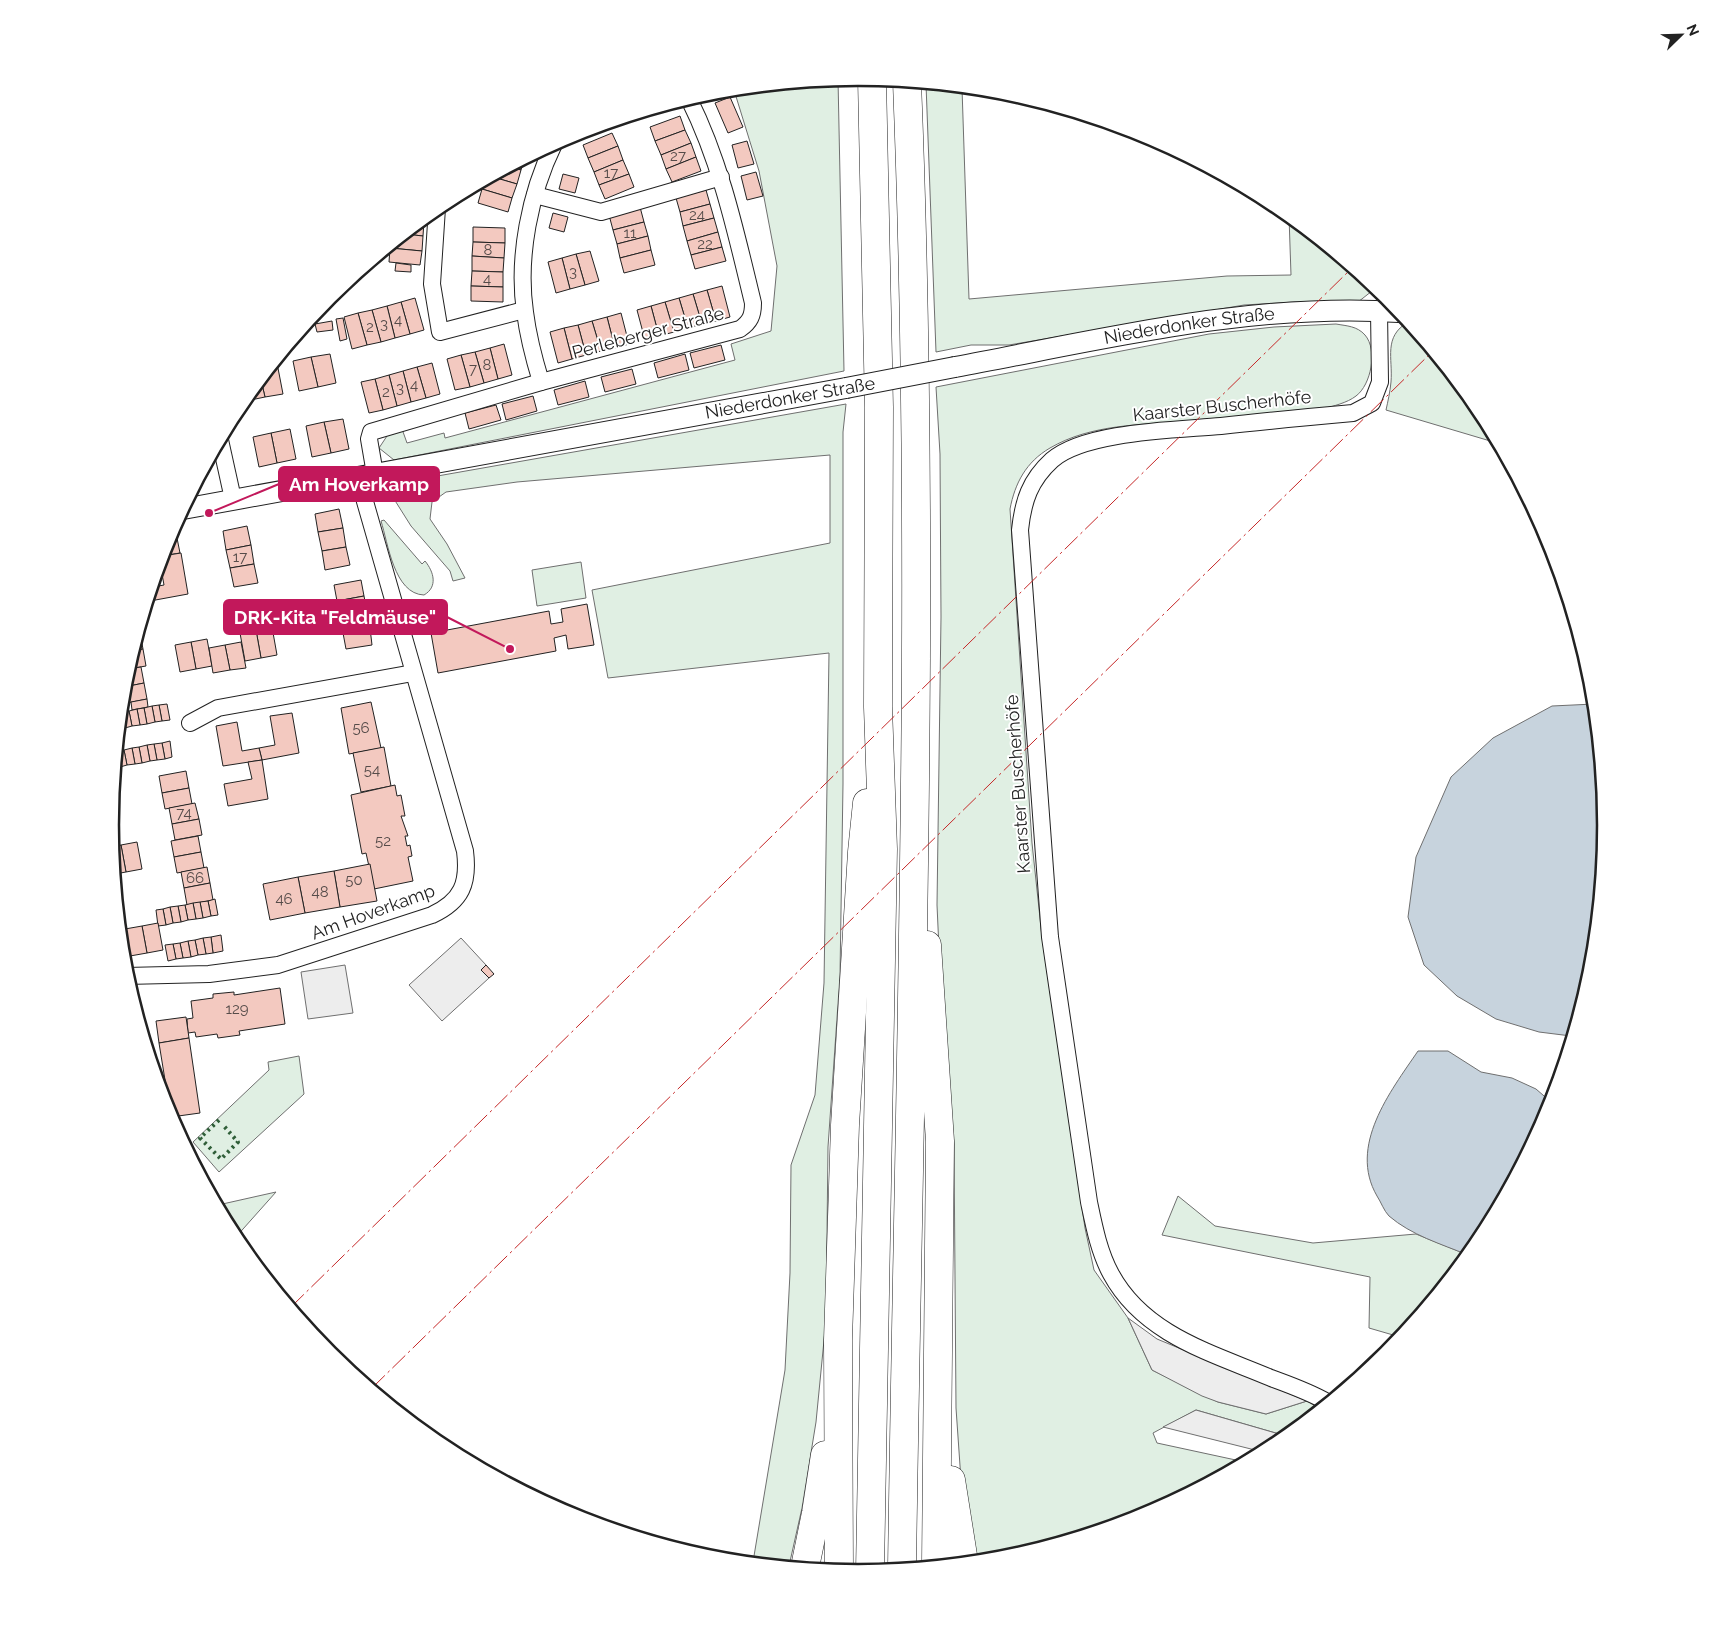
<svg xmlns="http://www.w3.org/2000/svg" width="1716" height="1650" font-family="Raleway,sans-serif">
	<rect width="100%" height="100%" fill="#fff"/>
	<!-- green -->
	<g fill="#e0efe3" stroke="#6f6f6f">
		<polygon points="838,79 844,371 394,460 379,448 389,433 402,429 407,443 444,433 445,438 735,360 731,344 771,331 777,266 759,171 734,90"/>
		<polygon points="926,84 962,88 969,299 1227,276 1291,275 1289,216 1371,284 1372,291 1358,302 1295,302 1244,305 1009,345 971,345 936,352"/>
		<path d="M1408 322 1480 410 1497 443 1386 410C1388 401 1390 392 1391 382 1393 358 1383 337 1408 322Z"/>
		<path d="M1336 324C1347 326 1357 326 1365 335 1378 350 1371 385 1356 396 1347 403 1333 406 1323 409 1277 413 1232 417 1186 421 1141 425 1091 424 1050 448 1026 462 1015 483 1010 509L1032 843 1042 937 1085 1228 1094 1270 1128 1318 1152 1370 1218 1402 1266 1414 1307 1401 1320 1409 1286 1436 1196 1410 1153 1433 1157 1443 1245 1462 1144 1516 1004 1558 975 1561 961 1480 956 1408 954 1144 942 1015 937 905 941 617 940 454 936 387 1209 334 1274 327Z"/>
		<polygon points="846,404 843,432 843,784 840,975 828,1147 826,1320 816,1422 802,1508 789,1566 753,1562 785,1370 790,1273 791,1165 815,1095 824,983 829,653 608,678 592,590 830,543 830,455 517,482 446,492 432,502 430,519 447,544 465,578 453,581 450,571 411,526 394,499 392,484"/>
		<path d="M384 520 422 564 425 561C434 572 438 587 424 595 394 594 388 543 381 521Z"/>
		<polygon points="581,562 586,598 537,606 532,570"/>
		<polygon points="299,1056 304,1094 219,1172 193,1142 269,1070 268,1062"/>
		<polygon points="276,1192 235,1238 218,1205"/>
		<polygon points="1178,1196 1215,1226 1313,1243 1416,1234 1468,1255 1400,1337 1369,1328 1370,1277 1162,1235"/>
	</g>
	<!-- parking -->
	<g fill="#ededed" stroke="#6f6f6f">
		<polygon points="461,938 486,965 481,970 489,978 442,1021 409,985"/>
		<polygon points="345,965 353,1013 308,1019 301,972"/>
		<polygon points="1128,1318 1157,1339 1307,1401 1266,1414 1218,1402 1202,1396 1152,1370"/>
		<polygon points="1196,1410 1286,1436 1263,1452 1163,1427"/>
	</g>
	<!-- water -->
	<g fill="#c7d3dd" stroke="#6f6f6f">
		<polygon points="1594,704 1605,825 1591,971 1571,1036 1539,1032 1496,1019 1457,996 1424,965 1408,917 1416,857 1451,777 1493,738 1552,706"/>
		<path d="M1418 1051H1448L1481 1072 1512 1078 1536 1089 1551 1102 1479 1241 1468 1255C1441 1244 1411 1235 1389 1216 1384 1211 1381 1202 1377 1196 1348 1146 1390 1092 1418 1051Z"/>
	</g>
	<!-- building -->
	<g fill="#f3c9c0" stroke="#222">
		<polygon points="730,97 743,127 728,133 715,103"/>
		<polygon points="680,116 685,130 655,141 650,127"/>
		<polygon points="685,130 691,143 661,155 655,141"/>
		<polygon points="612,133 618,146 588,158 583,145"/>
		<polygon points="747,141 754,164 738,168 732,145"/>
		<polygon points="691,143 696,157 666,169 661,155"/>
		<polygon points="618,146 623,160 594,172 588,158"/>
		<polygon points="696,157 701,171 672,182 666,169"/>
		<polygon points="524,160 521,170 511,167"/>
		<polygon points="623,160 629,174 599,185 594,172"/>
		<polygon points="511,167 521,170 517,184 493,177"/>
		<polygon points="756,172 763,196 747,200 741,176"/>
		<polygon points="563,174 579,178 575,193 559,189"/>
		<polygon points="629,174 634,187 605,199 599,185"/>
		<polygon points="493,177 517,184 512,198 482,189 484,181"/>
		<polygon points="482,189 512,198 508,212 478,203"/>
		<polygon points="706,190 710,204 680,212 676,198"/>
		<polygon points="710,204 714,218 683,226 680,212"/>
		<polygon points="640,207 644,222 613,230 609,215"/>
		<polygon points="553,213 568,217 564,232 549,228"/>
		<polygon points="714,218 718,232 687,241 683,226"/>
		<polygon points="422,221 424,221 423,236 405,234"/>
		<polygon points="644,222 648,236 617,244 613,230"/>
		<polygon points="473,227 505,228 505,243 473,242"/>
		<polygon points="718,232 722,247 691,255 687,241"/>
		<polygon points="405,234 423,236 422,251 390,248"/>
		<polygon points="648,236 651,250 620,258 617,244"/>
		<polygon points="473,242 505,243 504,258 472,256"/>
		<polygon points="722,247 726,261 695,269 691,255"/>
		<polygon points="390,248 422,251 420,265 389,262"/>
		<polygon points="651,250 655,265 624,273 620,258"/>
		<polygon points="590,251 599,281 585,285 576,254"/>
		<polygon points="576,254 585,285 570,289 562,258"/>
		<polygon points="472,256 504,258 503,272 472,271"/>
		<polygon points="562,258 570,289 556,293 548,262"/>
		<polygon points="396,263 411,265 411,272 395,271"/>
		<polygon points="472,271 503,272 503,287 471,286"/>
		<polygon points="471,286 503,287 503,302 471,301"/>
		<polygon points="722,286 730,317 716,321 707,290"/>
		<polygon points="707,290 716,321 702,324 693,294"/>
		<polygon points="693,294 702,324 688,328 679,298"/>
		<polygon points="415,298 424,330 410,334 401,302"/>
		<polygon points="679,298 688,328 674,332 665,302"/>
		<polygon points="401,302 410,334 395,338 387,306"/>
		<polygon points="665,302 674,332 659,336 651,306"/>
		<polygon points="387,306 395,338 381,342 372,310"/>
		<polygon points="651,306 659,336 645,340 637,310"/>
		<polygon points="372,310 381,342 367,345 358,313"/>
		<polygon points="358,313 367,345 352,349 344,317"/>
		<polygon points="621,313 629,344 615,348 607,317"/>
		<polygon points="607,317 615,348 601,351 592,321"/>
		<polygon points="343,318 347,339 340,341 336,319"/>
		<polygon points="332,321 333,330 317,332 315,324"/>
		<polygon points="592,321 601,351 586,355 578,325"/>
		<polygon points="578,325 586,355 572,359 564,328"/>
		<polygon points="564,328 572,359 558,363 550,332"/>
		<polygon points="504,344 512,375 498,379 490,348"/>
		<polygon points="721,345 725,360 694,368 690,353"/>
		<polygon points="490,348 498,379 484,383 475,352"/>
		<polygon points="475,352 484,383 470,387 461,355"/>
		<polygon points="330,354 336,383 318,387 311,357"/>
		<polygon points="685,354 689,370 658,378 654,363"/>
		<polygon points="461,355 470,387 455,390 447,359"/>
		<polygon points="311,357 318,387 299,391 293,361"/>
		<polygon points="277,363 283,394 265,397 261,380"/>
		<polygon points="432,363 440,394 426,398 417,367"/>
		<polygon points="417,367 426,398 411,402 403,371"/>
		<polygon points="632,369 636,384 605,392 601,377"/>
		<polygon points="403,371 411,402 397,406 389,375"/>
		<polygon points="389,375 397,406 383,410 375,379"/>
		<polygon points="375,379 383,410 369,413 361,382"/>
		<polygon points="261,380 265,397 246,401 246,398"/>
		<polygon points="585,381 589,397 558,405 554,390"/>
		<polygon points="533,396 537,411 506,420 502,404"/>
		<polygon points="496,405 501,420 469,429 465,413"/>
		<polygon points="343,419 349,449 331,453 324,422"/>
		<polygon points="324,422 331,453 312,457 306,426"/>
		<polygon points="290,429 296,459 277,463 271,433"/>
		<polygon points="271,433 277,463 259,467 253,437"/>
		<polygon points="339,509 343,528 318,532 315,514"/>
		<polygon points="247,526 251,545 226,550 223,531"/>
		<polygon points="343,528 346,547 322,551 318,532"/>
		<polygon points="177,538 180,553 162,556 167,539"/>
		<polygon points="251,545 254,564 230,568 226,550"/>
		<polygon points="346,547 350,565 325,570 322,551"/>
		<polygon points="181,553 188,594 150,601 153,587 164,585 160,563 162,556"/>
		<polygon points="254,564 258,583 234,587 230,568"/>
		<polygon points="361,580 364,596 337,601 334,585"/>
		<polygon points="364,596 367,612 340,617 337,601"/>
		<polygon points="587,604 594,645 568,649 566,635 554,638 556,651 438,673 431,633 549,611 551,624 563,622 561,609"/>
		<polygon points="272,627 277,655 261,658 256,630"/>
		<polygon points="370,628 372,645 346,649 343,633"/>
		<polygon points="256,630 261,658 245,661 240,633"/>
		<polygon points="140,633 143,649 133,651 139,634"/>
		<polygon points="207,639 212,666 196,669 191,642"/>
		<polygon points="191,642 196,669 180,672 175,645"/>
		<polygon points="241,642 246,668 230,670 225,645"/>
		<polygon points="225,645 230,670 213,673 209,648"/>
		<polygon points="143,649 146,666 128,669 133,651"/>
		<polygon points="141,667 144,683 124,687 128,669"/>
		<polygon points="144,683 147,699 122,704 124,687"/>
		<polygon points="147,699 148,707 132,710 131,702"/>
		<polygon points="371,702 381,748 349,754 341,708"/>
		<polygon points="167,704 170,720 162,721 159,705"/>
		<polygon points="159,705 162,721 155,722 152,706"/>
		<polygon points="152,706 155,722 147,724 144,708"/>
		<polygon points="144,708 147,724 140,725 137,709"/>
		<polygon points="137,709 140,725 132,726 129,711"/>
		<polygon points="129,711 132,726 125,728 122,712"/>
		<polygon points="122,712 125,728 120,729"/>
		<polygon points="292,713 299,753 262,760 259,748 275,745 270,716"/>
		<polygon points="237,722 242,751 259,748 262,760 223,766 216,726"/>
		<polygon points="170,741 172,757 165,759 162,743"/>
		<polygon points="162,743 165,759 157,760 154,744"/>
		<polygon points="154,744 157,760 150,761 147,745"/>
		<polygon points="147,745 150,761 142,763 139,747"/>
		<polygon points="139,747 142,763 135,764 132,748"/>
		<polygon points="384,747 391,786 361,792 353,753"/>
		<polygon points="132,748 135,764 127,765 124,750"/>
		<polygon points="124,750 127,765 120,767 118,751"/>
		<polygon points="262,760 268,799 228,806 224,784 252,779 248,762"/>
		<polygon points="116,767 120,787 114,788"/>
		<polygon points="186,771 189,788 162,793 159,776"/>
		<polygon points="395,785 397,796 401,795 405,816 401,816 408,836 405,836 407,846 410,845 412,856 408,857 413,881 374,889 366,853 362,854 351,795"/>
		<polygon points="189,788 192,804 165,809 162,793"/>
		<polygon points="195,803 199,819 172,824 169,808"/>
		<polygon points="199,819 202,835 175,840 172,824"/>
		<polygon points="198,836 201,852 174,857 171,841"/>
		<polygon points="137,842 142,869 126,872 121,845"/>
		<polygon points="121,845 126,872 115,874 113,847"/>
		<polygon points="201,852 204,868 177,873 174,857"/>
		<polygon points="370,864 377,901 340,907 334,871"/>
		<polygon points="207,867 210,883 184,888 181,872"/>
		<polygon points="334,871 340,907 305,913 298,877"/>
		<polygon points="298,877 305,913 270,920 263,884"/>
		<polygon points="210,883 213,900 187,905 184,888"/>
		<polygon points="215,899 218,915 211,916 208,901"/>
		<polygon points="208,901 211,916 203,918 200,902"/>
		<polygon points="200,902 203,918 196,919 193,903"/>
		<polygon points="193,903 196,919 188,920 185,905"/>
		<polygon points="185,905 188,920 181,922 178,906"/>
		<polygon points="178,906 181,922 173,923 170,907"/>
		<polygon points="170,907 173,923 166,925 163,909"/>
		<polygon points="163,909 166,925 158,926 156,910"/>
		<polygon points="124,921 129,949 123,950 120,922"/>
		<polygon points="158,923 163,950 147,953 142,926"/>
		<polygon points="142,926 147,953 130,956 125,929"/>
		<polygon points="221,935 223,951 213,953 211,937"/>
		<polygon points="211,937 213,953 206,954 203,938"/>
		<polygon points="203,938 206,954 198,955 195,940"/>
		<polygon points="195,940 198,955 191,957 188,941"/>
		<polygon points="188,941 191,957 183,958 180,943"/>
		<polygon points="180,943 183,958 176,959 173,944"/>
		<polygon points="173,944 176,959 168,961 165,945"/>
		<polygon points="486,965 494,974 489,978 481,970"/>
		<polygon points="280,988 285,1024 239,1031 240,1035 218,1038 217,1034 196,1037 195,1032 188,1033 187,1019 193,1018 191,1001 213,998 213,994 234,992 234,995"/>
		<polygon points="186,1017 189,1038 159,1043 156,1021"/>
		<polygon points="189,1038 200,1113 171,1117 159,1043"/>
	</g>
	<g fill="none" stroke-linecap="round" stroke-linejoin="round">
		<defs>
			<g id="minor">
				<polyline points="535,195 601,212 721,177"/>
				<polyline points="437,208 432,284 440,332 524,310"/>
				<path d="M541 382C534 359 528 336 525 312 517 257 530 193 554 144"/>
				<polyline points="220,440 233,499"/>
				<path d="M375 474 369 439 371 432 541 382 740 329C750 322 753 316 753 303 736 233 721 163 689 99"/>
				<polyline points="190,723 218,708 413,673"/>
				<path d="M126 976 209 974 278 965 432 915C462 901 469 883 465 851L358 477"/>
				<path d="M1327 1402C1310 1392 1290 1385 1271 1378 1212 1353 1144 1335 1111 1274 1099 1252 1094 1226 1089 1202L1050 937 1020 530C1023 501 1030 480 1052 460 1085 431 1178 430 1221 426 1265 421 1309 417 1353 413L1372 403 1380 382 1379 311"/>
			</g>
			<g id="tertiary">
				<path id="s1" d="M955 367C1101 340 1250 302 1399 312"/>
				<polyline points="183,509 846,388"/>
			</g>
			<g id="motorway">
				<polyline points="927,945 940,1141 936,1565"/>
				<polyline points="951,1480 964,1562"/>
				<polyline points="805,1567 816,1513 825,1455"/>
				<path d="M902 1568C909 1073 927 577 907 82"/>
				<polyline points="839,1571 838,1340 845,1125 862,852 867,803"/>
				<polyline points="870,1571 883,849 878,707 879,407 872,79"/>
			</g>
		</defs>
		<!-- minor casing -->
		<use href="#minor" stroke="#222" stroke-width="18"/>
		<!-- tertiary casing -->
		<use href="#tertiary" stroke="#222" stroke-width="22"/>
		<!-- motorway casing -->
		<use href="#motorway" stroke="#222" stroke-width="29"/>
		<!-- minor -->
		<use href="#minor" stroke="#fff" stroke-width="16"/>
		<!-- tertiary -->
		<use href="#tertiary" stroke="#fff" stroke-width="20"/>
		<!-- motorway -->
		<use href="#motorway" stroke="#fff" stroke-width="28"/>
		<defs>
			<polyline id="tertiary-bridge" points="846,388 955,367"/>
		</defs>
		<!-- tertiary-bridge casing -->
		<use href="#tertiary-bridge" stroke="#222" stroke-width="22" stroke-linecap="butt"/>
		<!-- tertiary-bridge -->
		<use href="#tertiary-bridge" stroke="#fff" stroke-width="20"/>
		<!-- hedge -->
		<polyline stroke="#2f5e38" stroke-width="4" stroke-dasharray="2.5 4" stroke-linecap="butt" points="219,1120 200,1138 221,1159 238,1142 223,1125"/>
		<!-- power -->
		<g stroke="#c62828" stroke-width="1" stroke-dasharray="18 4 2.5 4" stroke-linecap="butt">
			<polyline points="291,1307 1352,268"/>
			<polyline points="372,1388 1432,352"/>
		</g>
	</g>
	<g text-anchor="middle" stroke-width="4" stroke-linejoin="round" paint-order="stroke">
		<!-- number labels -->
		<g font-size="15" fill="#564c4a">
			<text x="678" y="161">27</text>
			<text x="611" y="178">17</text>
			<text x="697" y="220">24</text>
			<text x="630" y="238">11</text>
			<text x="705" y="249">22</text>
			<text x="488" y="255">8</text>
			<text x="573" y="277">3</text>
			<text x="487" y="284">4</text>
			<text x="398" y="325">4</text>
			<text x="384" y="329">3</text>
			<text x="370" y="332">2</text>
			<text x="487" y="370">8</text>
			<text x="473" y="374">7</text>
			<text x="414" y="390">4</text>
			<text x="400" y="393">3</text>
			<text x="386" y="397">2</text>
			<text x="240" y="562">17</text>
			<text x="361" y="733">56</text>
			<text x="372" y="775">54</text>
			<text x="184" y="818">74</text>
			<text x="383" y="846">52</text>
			<text x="195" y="883">66</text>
			<text x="354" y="885">50</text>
			<text x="320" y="897">48</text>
			<text x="284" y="904">46</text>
			<text x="237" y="1014">129</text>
		</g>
		<!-- street labels -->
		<g font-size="18" fill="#222" stroke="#fff">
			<text dy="6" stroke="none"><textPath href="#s1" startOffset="238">Niederdonker Straße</textPath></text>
			<text transform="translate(648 333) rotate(-15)" y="6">Perleberger Straße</text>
			<text transform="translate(790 398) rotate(-10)" y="6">Niederdonker Straße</text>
			<text transform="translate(1222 406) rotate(-6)" y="6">Kaarster Buscherhöfe</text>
			<text transform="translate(1018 784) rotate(-94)" y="6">Kaarster Buscherhöfe</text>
			<text transform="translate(373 912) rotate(-20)" y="6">Am Hoverkamp</text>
		</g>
	</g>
	<!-- crop -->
	<path d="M0 0H1716V1650H0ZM119 825a739 739 0 1 1 1478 0a739 739 0 1 1-1478 0Z" fill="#fff" fill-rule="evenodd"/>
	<path fill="none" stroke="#222" stroke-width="2.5" d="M119 825a739 739 0 1 1 1478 0a739 739 0 1 1-1478 0Z"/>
	<!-- callouts -->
	<path fill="none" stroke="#c2185b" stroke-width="2" d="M209 513L279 484M510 649L447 617"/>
	<g fill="#c2185b" stroke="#fff" stroke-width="2">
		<circle cx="209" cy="513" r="5"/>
		<circle cx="510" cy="649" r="5"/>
	</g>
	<g fill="#c2185b" stroke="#c2185b" stroke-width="2">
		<rect x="279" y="467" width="160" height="34" rx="5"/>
		<rect x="224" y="600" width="223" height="34" rx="5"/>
	</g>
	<g font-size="19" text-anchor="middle" font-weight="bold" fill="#fff">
		<text x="359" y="491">Am Hoverkamp</text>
		<text x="335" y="624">DRK-Kita "Feldmäuse"</text>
	</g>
	<!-- north arrow -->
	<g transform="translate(1681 35) rotate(67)" stroke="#ffffff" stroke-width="4" paint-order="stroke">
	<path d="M0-4L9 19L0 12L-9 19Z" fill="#222222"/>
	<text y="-8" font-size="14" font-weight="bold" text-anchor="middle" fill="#222222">N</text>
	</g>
</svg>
